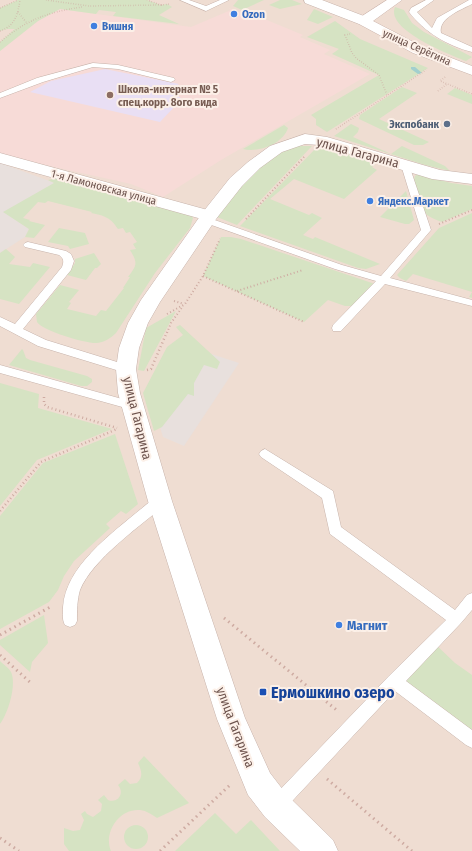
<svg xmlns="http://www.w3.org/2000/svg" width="472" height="851" font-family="'Fira Sans Condensed',sans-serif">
	<rect width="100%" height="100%" fill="#f8ece2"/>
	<!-- residential -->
	<rect fill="#efddd2" x="0" y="0" width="472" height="851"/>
	<!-- commercial -->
	<polygon fill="#f7dbd7" points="229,8 252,17 262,18 303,35 300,37 330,50 324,54 370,74 221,160 163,197 131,184 0,155 0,51 38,21 60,9 191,27 231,10"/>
	<!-- industrial -->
	<g fill="#e8e0dd">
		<polygon points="0,163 55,183 4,212 29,229 25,237 0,253"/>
		<polygon points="181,344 239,363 184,446 163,437 148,389"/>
	</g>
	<!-- education -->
	<polygon fill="#e9dff4" points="105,69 179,84 170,90 182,99 160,122 30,92 51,81"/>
	<!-- green -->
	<g fill="#d6e3c3">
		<polygon points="18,0 147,0 161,5 167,4 172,7 159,15 179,24 113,16 116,12 99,10 96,14 60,9 38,21 0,51 0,42 15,29 7,29 0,31 0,8"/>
		<polygon points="238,0 264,0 242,10 233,6"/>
		<polygon points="280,0 292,0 302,4 280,9 269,5"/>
		<path d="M395 7 404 10 412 23 424 32 472 57 466 61C451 55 385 30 395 7Z"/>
		<polygon points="314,9 333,17 318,24 307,20"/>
		<polygon points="335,21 360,39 428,68 327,132 316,125 316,119 311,115 379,75 332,54 339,49 307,37"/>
		<polygon points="402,87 417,93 379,119 429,142 423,145 414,145 359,119 360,115"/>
		<polygon points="455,88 472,95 472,104 447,94"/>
		<polygon points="351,124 359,128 358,132 353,137 391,154 402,146 445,166 450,171 425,165 334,136"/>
		<path d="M284 125 288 128C283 144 258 153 243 149Z"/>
		<polygon points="297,146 312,146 237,225 212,215 272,155"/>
		<polygon points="317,147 377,162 372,167 377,170 344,199 294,179 270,199 309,215 312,213 322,218 303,235 313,239 315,237 380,264 366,269 358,268 240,226"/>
		<path d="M418 174 451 183 472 186V209L442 222C415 212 420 206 414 179L415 176Z"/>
		<path d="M57 178 191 215 193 218 190 228 155 273 116 333C111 338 105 342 97 343 87 344 43 331 37 322L36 314 60 285 79 290 69 302 71 303 67 309 96 316 101 310 106 311 124 288H123L130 277H128C137 265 138 263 130 250L136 249 133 244 137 242 130 232 126 233 123 228 118 229C110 217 105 216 91 213L92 212 48 201 45 203 38 202 23 218 30 220 29 221 45 225 34 238 25 237 29 229 3 212 54 183 48 180Z"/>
		<polygon points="406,191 414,220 409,224 405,224 380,217"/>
		<polygon points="472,213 472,298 469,297 472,292 413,274 406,281 400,278 397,275 439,228"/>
		<polygon points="59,228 85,233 89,244 70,249 68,246 48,242"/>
		<polygon points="221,237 231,237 241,239 375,284 357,306 345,306 328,300 304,322 203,276"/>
		<polygon points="6,249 15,257 9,264 30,267 33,263 50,267 19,304 0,299 0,253"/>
		<polygon points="94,253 101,264 97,268 95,268 86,280 67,275 75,263 75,259"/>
		<polygon points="176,311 144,371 138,370 146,328"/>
		<polygon points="180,325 220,362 217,369 204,365 194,383 194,396 188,394 162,427 154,431 143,393 167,347 183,335 176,327"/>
		<polygon points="22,349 23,350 26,358 30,360 87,376 92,379 92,382 87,386 81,386 9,365"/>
		<polygon points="0,383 39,394 38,408 112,429 37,460 0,506"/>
		<polygon points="115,434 138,504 126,514 121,511 106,524 110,528 74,561 64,576 58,590 49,602 0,629 0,516 43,463"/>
		<polygon points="44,615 48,643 32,662 30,672 0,645 0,640"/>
		<polygon points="433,642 455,663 472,675 472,740 394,681"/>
		<path d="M0 661C3 664 9 668 11 672 17 685 8 713 0 724Z"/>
		<path d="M144 756 189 803 157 818C151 814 147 811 140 810 119 808 103 833 111 851H69L64 844V828L73 831 80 830 84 820 81 814 85 811 87 814 93 817 101 811 102 804 98 800 104 795 108 800C118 804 125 793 118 785L125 779 130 784 137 783C144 776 141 770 138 763Z"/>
		<polygon points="215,813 236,834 251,820 280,851 175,851"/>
		<circle cx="136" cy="837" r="12"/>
	</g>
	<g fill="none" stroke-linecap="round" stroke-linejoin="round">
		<!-- stream -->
		<polygon fill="#a2cfce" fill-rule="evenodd" points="411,67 415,67 422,73 418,74 411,69"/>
		<defs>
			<g id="service">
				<polygon points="180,0 189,0 206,6 220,0 229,0 206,11"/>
				<path d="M426 0H434L417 12 432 28 437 18 469 0H472V4C461 10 438 18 441 33L472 47V52C448 46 424 32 409 12L411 8Z"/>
				<polygon points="93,63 118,65 174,78 175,80 171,82 118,69 93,67 43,82 0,98 0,93 37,78"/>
				<polygon points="405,162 409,165 431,230 390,278 472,300 472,306 385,284 341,331 333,331 332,328 333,325 376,281 335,269 203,222 201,220 206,217 209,218 342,265 381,276 421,230 401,165"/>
				<path d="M28 242 66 251 71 254 74 261 71 270 23 329 46 340 130 366 132 369 130 372 126 373 38 346 0 326V317L15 324 62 267C64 261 64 259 59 255L25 247 23 245 25 243Z"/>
				<polygon points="0,365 133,402 137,403 139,406 137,409 133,410 0,373"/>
				<polygon points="265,449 333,491 341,527 455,610 467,595 472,593 472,610 461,623 406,681 472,730 472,748 466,745 395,691 282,812 276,814 270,812 268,806 270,800 389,676 446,620 330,534 322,498 261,457 259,454 261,451"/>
				<path d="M160 496 165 497 166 501 165 505C140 526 92 560 80 590 77 600 77 611 77 621L75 625 70 627 65 625C62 620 63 614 63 607 66 561 123 526 155 497Z"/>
			</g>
			<polygon id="minor" points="0,153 215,212 218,216 215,220 209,221 0,163"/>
			<g id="tertiary">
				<polygon points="304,0 322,0 369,18 371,21 369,24 359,24 305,3"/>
				<polygon points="305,134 327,137 440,170 472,174 472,184 432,179 320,145 305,144 282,152 260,168 242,186 216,219 160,302 148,323 139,348 136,369 140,393 172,501 245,718 270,773 287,795 333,840 338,851 300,851 265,817 248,795 217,719 148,501 118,393 116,369 119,348 128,323 141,300 203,212 230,178 248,162 270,146"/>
			</g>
			<polygon id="secondary" points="387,0 402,0 373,21 423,47 472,66 472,75 413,53 359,24 357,21 359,18"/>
		</defs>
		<!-- service casing -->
		<use href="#service" stroke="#c7b3ab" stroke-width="1"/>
		<!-- minor casing -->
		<use href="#minor" stroke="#c7b3ab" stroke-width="1"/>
		<!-- tertiary casing -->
		<use href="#tertiary" stroke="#c7b3ab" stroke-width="1"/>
		<!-- secondary casing -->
		<use href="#secondary" stroke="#ccb4ac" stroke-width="1"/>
		<!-- path-far3 -->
		<g stroke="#ceaba2" stroke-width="1.5" stroke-dasharray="0.5 2" stroke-linecap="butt">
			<polyline points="46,0 89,6 161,5 147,0"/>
			<polyline points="161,5 170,4"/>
			<polyline points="0,8 18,0"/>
			<polyline points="18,12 26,22"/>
			<path d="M0 31C15 26 18 14 20 0"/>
			<polyline points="350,34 345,35 352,53 356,58 379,75 387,95"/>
			<path d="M0 42C26 20 48 12 82 7"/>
			<polyline points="445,77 440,81 472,94"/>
			<polyline points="438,91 447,84"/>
			<polyline points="336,129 426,70"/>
		</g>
		<!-- path-far2 -->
		<g stroke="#ceaba2" stroke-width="2" stroke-dasharray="1 2.5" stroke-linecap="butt">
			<polyline points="246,219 304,157"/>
			<polyline points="439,224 472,210"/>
			<polyline points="203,276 304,322"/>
			<polyline points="237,291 303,270"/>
			<polyline points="174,301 184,304"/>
			<polyline points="167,314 185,304 203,276 220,239"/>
			<polyline points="167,333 171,323 183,306"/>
		</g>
		<!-- path-far1 -->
		<g stroke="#ceaba2" stroke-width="2.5" stroke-dasharray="1 3" stroke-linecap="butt">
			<polyline points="147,370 151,369 167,332"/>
			<polyline points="44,397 44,404 47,407 117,428"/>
			<polyline points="0,511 41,462 117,429"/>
		</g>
		<!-- path -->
		<g stroke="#ceaba2" stroke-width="3" stroke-dasharray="1.5 4" stroke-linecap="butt">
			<polyline points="224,618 339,712"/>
			<polyline points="0,635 52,606"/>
			<polyline points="0,655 32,684"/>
			<polyline points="327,779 412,851"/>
			<polyline points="0,838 19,851"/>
			<polyline points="160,851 231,784"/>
		</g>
		<!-- service -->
		<use href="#service" fill="#fff" fill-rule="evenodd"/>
		<!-- minor -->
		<use href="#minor" fill="#fff" fill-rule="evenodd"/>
		<!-- tertiary -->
		<use href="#tertiary" fill="#fff" fill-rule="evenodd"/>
		<!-- secondary -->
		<use href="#secondary" fill="#fff" fill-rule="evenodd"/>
	</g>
	<!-- markers -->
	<g fill="#3f7fe0" stroke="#fcf0e8" stroke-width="1.5">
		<circle cx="234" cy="14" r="4"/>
		<circle cx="94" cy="26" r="4"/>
		<circle cx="370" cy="201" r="4"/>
		<circle cx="339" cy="625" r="4"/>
	</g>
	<circle fill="#8d6e63" stroke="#fcf0e8" stroke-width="1.5" cx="110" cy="95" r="4"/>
	<circle fill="#5c6f8a" stroke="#fcf0e8" stroke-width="1.5" cx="447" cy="124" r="4"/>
	<rect fill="#1a4fb4" stroke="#fcf0e8" stroke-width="1.5" x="259" y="688" width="8" height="8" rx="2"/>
	<g text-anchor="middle" stroke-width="4" stroke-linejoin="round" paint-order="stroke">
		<!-- far-shop labels -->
		<g font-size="11" font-weight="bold" fill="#366cbe" stroke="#fcf0e8" text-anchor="start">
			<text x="242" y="18">Ozon</text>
			<text x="102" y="30">Вишня</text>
			<text x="378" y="205">Яндекс.Маркет</text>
		</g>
		<!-- far-street labels -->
		<g font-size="11" fill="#6c524c" stroke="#fcf0e8">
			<text transform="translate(417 47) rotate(24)" y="4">улица Серёгина</text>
			<text transform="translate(104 187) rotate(15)" y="4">1-я Ламоновская улица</text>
		</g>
		<!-- far-education labels -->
		<g font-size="11" font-weight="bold" fill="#785e54" stroke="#fcf0e8" text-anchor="start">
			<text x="118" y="93">Школа-интернат № 5<tspan x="118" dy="13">спец.корр. 8ого вида</tspan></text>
		</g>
		<!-- far-service labels -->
		<g font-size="11" font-weight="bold" fill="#4e5e75" stroke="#fcf0e8" text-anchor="end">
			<text x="439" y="128">Экспобанк</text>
		</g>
		<!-- street labels -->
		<g font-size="13" fill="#6c524c" stroke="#fcf0e8">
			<text transform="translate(358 152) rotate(15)" y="5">улица Гагарина</text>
			<text transform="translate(138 418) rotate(76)" y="5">улица Гагарина</text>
			<text transform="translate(236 727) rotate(69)" y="5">улица Гагарина</text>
		</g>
		<!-- shop labels -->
		<g font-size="13" font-weight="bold" fill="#366cbe" stroke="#fcf0e8" text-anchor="start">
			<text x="347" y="630">Магнит</text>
		</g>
		<!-- near-transit labels -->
		<g font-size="16" font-weight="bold" fill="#164399" stroke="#fcf0e8" text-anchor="start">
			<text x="271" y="698">Ермошкино озеро</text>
		</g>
	</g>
</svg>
